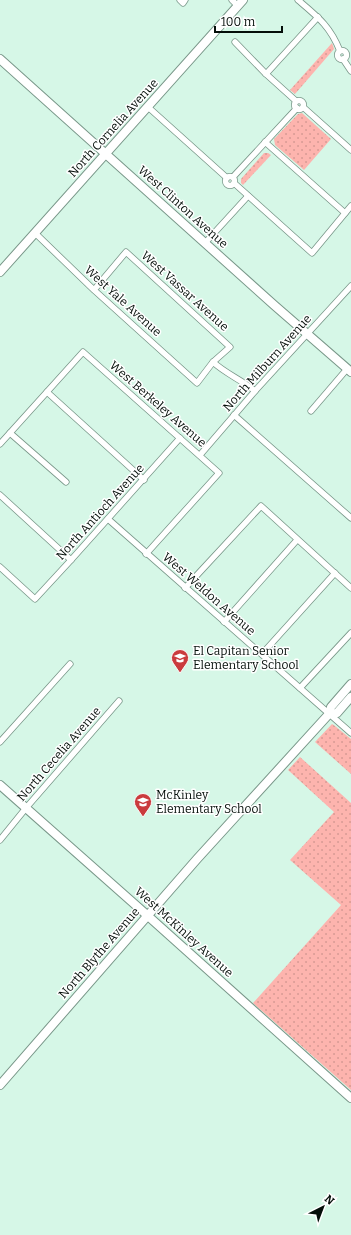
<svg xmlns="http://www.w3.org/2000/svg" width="351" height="1235" font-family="Bitter,serif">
	<defs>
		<pattern id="green-dots" width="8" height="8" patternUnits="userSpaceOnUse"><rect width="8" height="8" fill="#fdb4ae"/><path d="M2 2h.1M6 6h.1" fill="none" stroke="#d79a94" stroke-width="1.8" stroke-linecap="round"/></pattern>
	</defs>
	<rect width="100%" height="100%" fill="#d6f7e7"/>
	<!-- green -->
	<g fill="url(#green-dots)">
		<polygon points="332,43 334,49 295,94 290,90"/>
		<polygon points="302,113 331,139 304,170 275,145 274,139 298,114"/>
		<polygon points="264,153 268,153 271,155 243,185 241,183 241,179"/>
		<polygon points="332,724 335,726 351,739 351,774 315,742"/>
		<polygon points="300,757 351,803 351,1090 253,1003 341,905 290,860 334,812 288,770"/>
	</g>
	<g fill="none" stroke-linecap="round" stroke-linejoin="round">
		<defs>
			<g id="street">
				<polyline points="180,0 183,3 185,0"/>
				<polyline points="232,0 238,6"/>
				<path d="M298 0C318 17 330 26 340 51"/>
				<polyline points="235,42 266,74 296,101"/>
				<circle cx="342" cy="55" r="4.5"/>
				<polyline points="343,59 351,71"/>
				<polyline points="266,74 318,17"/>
				<circle cx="299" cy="105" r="4.5"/>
				<polyline points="148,107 227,178"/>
				<polyline points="303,107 351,150"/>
				<polyline points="265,142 345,213"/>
				<circle cx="230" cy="181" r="4.5"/>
				<polyline points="233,177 297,108"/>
				<polyline points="234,183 312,253 351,206"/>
				<polyline points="35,233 94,290 197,383 213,362 230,347 126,252 94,290"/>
				<polyline points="205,243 248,196"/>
				<path d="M213 362C226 374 242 380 255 391"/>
				<polyline points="47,392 144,480"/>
				<polyline points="311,411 347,369"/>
				<polyline points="234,415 351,518"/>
				<polyline points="10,433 66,482"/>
				<polyline points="0,444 83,352 219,473 146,554"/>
				<polyline points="200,455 255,391 351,286"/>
				<polyline points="0,495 71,560"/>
				<polyline points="108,519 351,733"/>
				<polyline points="0,567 35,599 71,560 180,438"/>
				<polyline points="185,588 261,506 351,588"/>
				<polyline points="224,622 297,540"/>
				<polyline points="262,654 335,573"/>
				<polyline points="300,688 351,633"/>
				<polyline points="0,742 70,664"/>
				<polyline points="0,840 26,808 119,701"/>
			</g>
			<g id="secondary">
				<polyline points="0,59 274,305 351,372"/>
				<polyline points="0,272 243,0"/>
				<polyline points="329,714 337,713 351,697"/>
				<polyline points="0,785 148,916 351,1098"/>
				<polyline points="0,1085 197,859 329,714 331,707 351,684"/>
			</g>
		</defs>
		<!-- street casing -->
		<use href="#street" stroke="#799789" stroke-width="7"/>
		<!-- secondary casing -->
		<use href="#secondary" stroke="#799789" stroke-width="10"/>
		<!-- street -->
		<use href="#street" stroke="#fff" stroke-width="5.5"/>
		<!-- secondary -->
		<use href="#secondary" stroke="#fff" stroke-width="8"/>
	</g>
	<!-- icons -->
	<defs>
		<symbol id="school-pin" viewBox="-11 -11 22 30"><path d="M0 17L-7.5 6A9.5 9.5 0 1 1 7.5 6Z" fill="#ca3b3d" stroke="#fff"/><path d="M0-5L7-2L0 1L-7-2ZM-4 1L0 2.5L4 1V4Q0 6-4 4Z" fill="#fff"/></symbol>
	</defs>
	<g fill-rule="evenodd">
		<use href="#school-pin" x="170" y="648" width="20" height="27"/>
		<use href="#school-pin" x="133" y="792" width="20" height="27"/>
	</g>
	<g text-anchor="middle" stroke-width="3" stroke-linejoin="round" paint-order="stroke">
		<!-- street labels -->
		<g font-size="12" fill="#040e09" stroke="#fff">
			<text transform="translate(113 128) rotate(-48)" y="4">North Cornelia Avenue</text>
			<text transform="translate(183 207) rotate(42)" y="4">West Clinton Avenue</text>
			<text transform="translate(185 291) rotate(42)" y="4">West Vassar Avenue</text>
			<text transform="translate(123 301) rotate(42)" y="4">West Yale Avenue</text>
			<text transform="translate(267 363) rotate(-48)" y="4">North Milburn Avenue</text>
			<text transform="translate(158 404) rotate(41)" y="4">West Berkeley Avenue</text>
			<text transform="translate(100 512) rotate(-48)" y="4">North Antioch Avenue</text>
			<text transform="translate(209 594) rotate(41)" y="4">West Weldon Avenue</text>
			<text transform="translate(59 754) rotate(-49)" y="4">North Cecelia Avenue</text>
			<text transform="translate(184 932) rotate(42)" y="4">West McKinley Avenue</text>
			<text transform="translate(99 953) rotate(-49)" y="4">North Blythe Avenue</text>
		</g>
		<!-- poi labels -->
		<g font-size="12" fill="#040e09" stroke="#fff" text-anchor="start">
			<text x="193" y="655">El Capitan Senior<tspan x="193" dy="14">Elementary School</tspan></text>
			<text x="156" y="799">McKinley<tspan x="156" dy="14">Elementary School</tspan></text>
		</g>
	</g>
	<!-- north arrow -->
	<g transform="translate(323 1207) rotate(42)" stroke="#ffffff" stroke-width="3" paint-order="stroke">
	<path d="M0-3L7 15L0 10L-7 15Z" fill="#040e09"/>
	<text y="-6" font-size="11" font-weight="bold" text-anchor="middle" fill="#040e09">N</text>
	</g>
	<!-- scale -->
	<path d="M215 26v6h67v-6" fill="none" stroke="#040e09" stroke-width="2"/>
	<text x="221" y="26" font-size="12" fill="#040e09" stroke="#ffffff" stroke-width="3" paint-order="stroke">100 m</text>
</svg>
